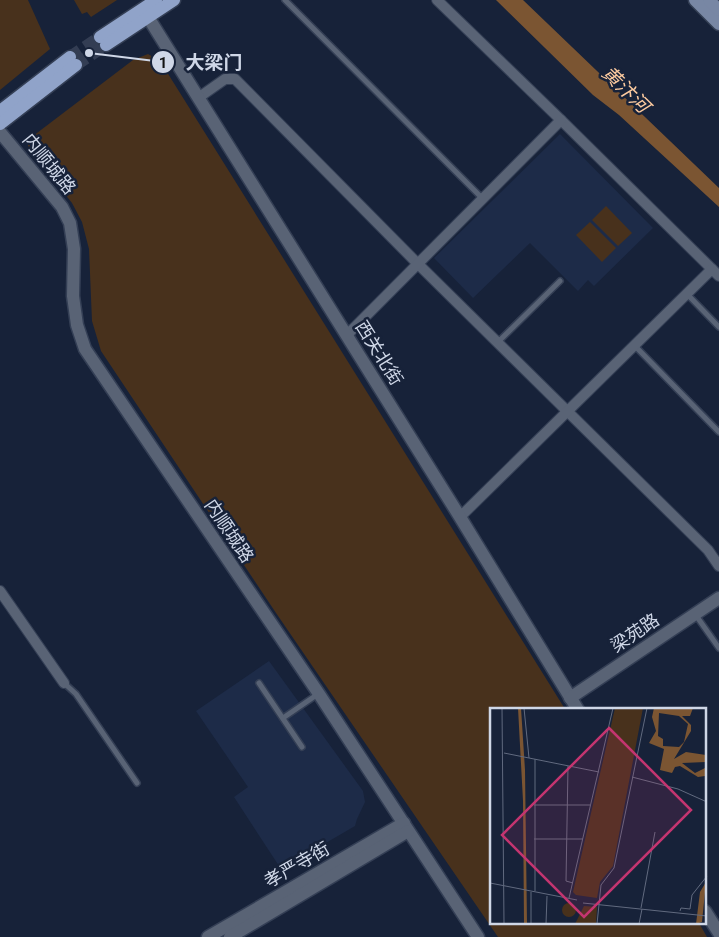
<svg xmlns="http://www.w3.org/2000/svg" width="719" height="937" font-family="Roboto,'Noto Sans SC',sans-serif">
	<rect width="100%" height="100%" fill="#172239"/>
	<!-- built -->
	<g fill="#1d2b48">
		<polygon points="560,134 653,228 594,286 588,280 578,291 530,243 473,298 434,258"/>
		<polygon points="269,661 363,791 365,802 357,819 355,826 281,869 234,797 248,787 196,711"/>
	</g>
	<!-- green -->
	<g fill="#48311c">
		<polygon points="0,0 28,0 50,49 0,90"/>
		<polygon points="74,0 117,0 91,17 87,12 82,14"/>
		<polygon points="148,54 160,61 565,709 492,710 492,923 699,923 707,937 498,937 276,613 101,351 92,321 89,249 82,222 72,203 28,148 28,144 33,136 133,60"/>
		<polygon points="606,206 632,233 618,246 592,220"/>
		<polygon points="590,222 616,248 602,262 576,235"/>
	</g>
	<!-- water -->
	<polygon fill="#7b5532" points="496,0 523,0 719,188 719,207 619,115 593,95"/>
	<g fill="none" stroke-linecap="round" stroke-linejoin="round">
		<!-- primary-tunnel -->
		<g stroke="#333d53" stroke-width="12" stroke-dasharray="12 6" stroke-linecap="butt">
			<polyline points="70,57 100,37"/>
			<polyline points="76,65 106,45"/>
		</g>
		<defs>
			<g id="service">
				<polyline points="285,0 482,198"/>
				<polyline points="687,294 719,327"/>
				<polyline points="499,341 560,281"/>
				<polyline points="635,346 719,432"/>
				<polyline points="695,614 719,648"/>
				<polyline points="64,683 76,694 137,783"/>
				<polyline points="259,683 302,747"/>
				<polyline points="283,718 318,694"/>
			</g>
			<g id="minor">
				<polyline points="437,0 561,120 719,276"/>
				<polyline points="198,98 225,79 235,79 417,263 708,550 719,566"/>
				<polyline points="347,335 561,120"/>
				<polyline points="460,517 712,269"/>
				<polyline points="0,591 64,683"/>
			</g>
			<g id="tertiary">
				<polyline points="148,17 460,517 578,710"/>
				<polyline points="0,132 62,207 70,223 74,249 73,296 77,325 85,349 319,694 478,937"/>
				<polyline points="570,698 719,598"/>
				<polyline points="705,911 719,933"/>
				<polyline points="208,937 404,823"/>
				<polyline points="230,937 408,831"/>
			</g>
			<g id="secondary">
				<polyline points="695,0 719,24"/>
				<polyline points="709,0 719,10"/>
			</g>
			<g id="primary">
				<polyline points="100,37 156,0"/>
				<polyline points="106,45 174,0"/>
				<polyline points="0,111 70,57"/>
				<polyline points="0,124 76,65"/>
			</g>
		</defs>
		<!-- service casing -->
		<use href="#service" stroke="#343f55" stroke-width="8"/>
		<!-- minor casing -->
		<use href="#minor" stroke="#343f55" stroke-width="12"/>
		<!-- tertiary casing -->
		<use href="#tertiary" stroke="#343f55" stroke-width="15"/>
		<!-- secondary casing -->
		<use href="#secondary" stroke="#343f55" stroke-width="15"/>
		<!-- primary casing -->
		<use href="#primary" stroke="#343f55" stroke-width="15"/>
		<!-- service -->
		<use href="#service" stroke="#596375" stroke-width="5"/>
		<!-- minor -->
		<use href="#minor" stroke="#596375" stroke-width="10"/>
		<!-- tertiary -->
		<use href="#tertiary" stroke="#596375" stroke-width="12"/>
		<!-- secondary -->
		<use href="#secondary" stroke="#7887a4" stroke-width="12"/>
		<!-- primary -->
		<use href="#primary" stroke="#90a3c9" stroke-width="12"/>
	</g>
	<g text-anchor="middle" stroke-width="5" stroke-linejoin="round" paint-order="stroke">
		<!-- street labels -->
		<g font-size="18" fill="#cfd7e7" stroke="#172239">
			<text transform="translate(49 164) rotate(51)" y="6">内顺城路</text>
			<text transform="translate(379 353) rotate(58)" y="6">西关北街</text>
			<text transform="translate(229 531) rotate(56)" y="6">内顺城路</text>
			<text transform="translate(635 633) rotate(-34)" y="6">梁苑路</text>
			<text transform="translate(297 865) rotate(-30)" y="6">孝严寺街</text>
		</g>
		<!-- water labels -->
		<g font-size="19" font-style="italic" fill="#fdcba0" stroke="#172239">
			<text transform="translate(626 89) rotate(44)" y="7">黄汴河</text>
		</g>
	</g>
	<!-- overview -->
	<g transform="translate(490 708)">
		<rect width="216" height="216" fill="#172239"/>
		<path d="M125 0H153L123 158 110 174 107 190 86 187 83 184ZM72 202a7 7 0 1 1 14 0a7 7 0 1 1-14 0ZM94 198 107 199 106 215 85 216Z" fill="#48311c"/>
		<path d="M28 0H31L35 62 37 216H34L33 93ZM164 0H203L200 8H192L201 17V23L184 51 196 44 216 47V54L192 55 205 65 215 60V68L208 69 190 58 185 59 182 65 170 62 174 41 159 35 166 23 162 9ZM169 5 189 8 198 16 194 34 189 39 173 38V31L168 28ZM216 174 212 214 206 216 210 184Z" fill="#7b5532" fill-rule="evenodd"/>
		<path fill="none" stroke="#616a7f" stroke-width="1" d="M12 0 14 216M34 0 39 50M14 45 109 64M78 58 76 173 83 175M142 69 188 81 217 94M44 97H100M44 131H93M0 175 87 192M45 183V51M79 190 123 0M93 195 217 208M151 200 165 124M190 203 191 200 200 201 202 187 217 168M41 216V184M56 216 57 188M107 216 111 177 124 160 157 0M149 216 152 201"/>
		<path fill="#c43570" fill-opacity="0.15" stroke="#c43570" stroke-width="2.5" d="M119 20 201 102 94 209 12 127Z"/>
		<rect width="216" height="216" fill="none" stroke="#cfd7e7" stroke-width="2.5"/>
	</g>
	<!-- callouts -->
	<path fill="none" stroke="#cfd7e7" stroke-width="2" d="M89 53L163 62"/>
	<g fill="#cfd7e7" stroke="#172239" stroke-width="2">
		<circle cx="89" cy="53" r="5"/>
		<circle cx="163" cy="62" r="12"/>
	</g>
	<g font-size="15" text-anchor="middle" font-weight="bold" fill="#111">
		<text x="163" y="68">1</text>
	</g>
	<g font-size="19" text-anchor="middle" font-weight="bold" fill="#cfd7e7" stroke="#172239" stroke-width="5" stroke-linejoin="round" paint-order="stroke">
		<text x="214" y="69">大梁门</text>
	</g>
</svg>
